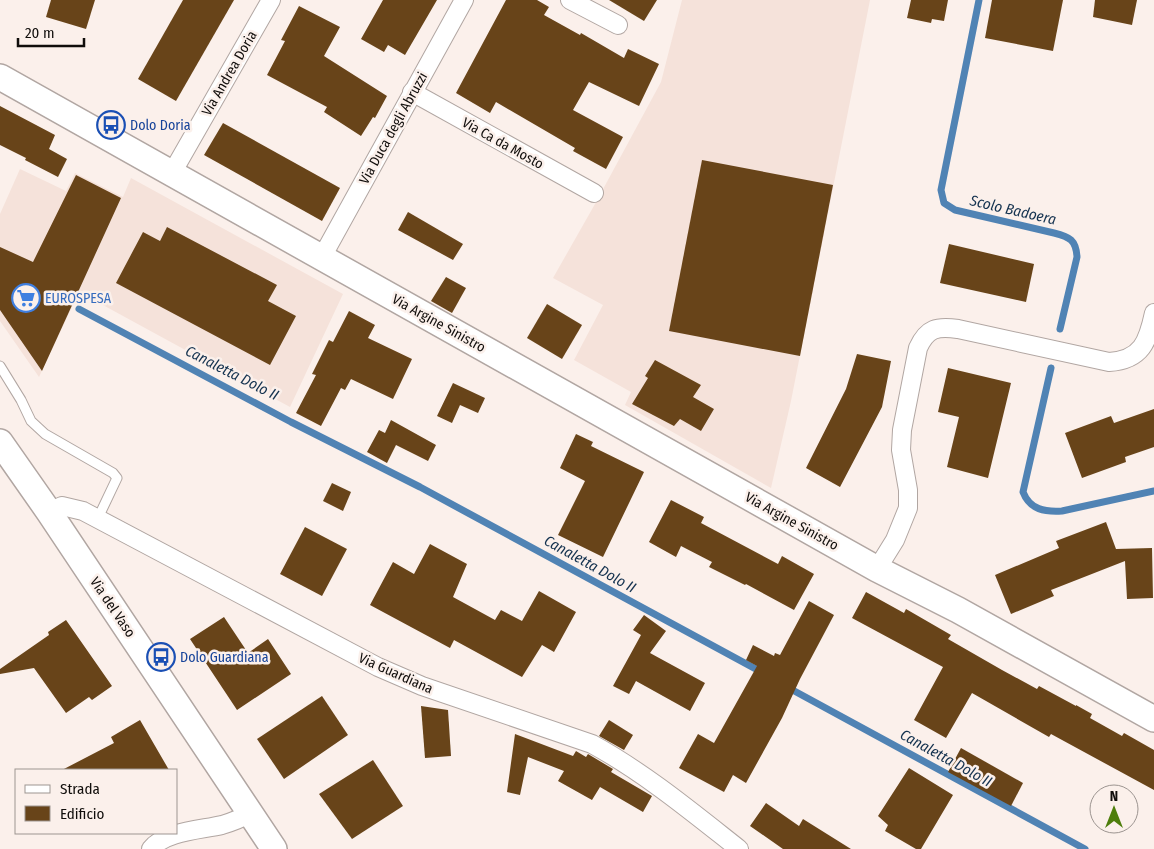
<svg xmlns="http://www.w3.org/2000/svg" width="1154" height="849" font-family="'Fira Sans Condensed',sans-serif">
	<rect width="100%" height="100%" fill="#fbf0eb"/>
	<!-- built -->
	<g fill="#f5e2da">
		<polygon points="682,0 870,0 791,401 771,488 625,405 631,392 574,360 603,305 553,278 595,204 661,82"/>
		<polygon points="20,169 66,191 75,173 123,197 131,178 343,294 290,407 79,292 39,377 0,321 0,214"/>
	</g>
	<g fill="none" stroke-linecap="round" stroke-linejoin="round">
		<!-- stream -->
		<g stroke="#5083b4" stroke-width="7">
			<path d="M979 0 941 190 944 203 955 210 1054 233C1070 237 1076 240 1077 257L1060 329"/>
			<polyline points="79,309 291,422 420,487 763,673"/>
			<path d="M1051 368 1023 492C1030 510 1045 512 1062 511L1154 491"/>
			<polyline points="787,687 1085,849"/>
		</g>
	</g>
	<!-- building -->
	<g fill="#684419">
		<polygon points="51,0 95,0 86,29 46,17"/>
		<polygon points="183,0 234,0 176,101 138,79"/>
		<polygon points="383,0 437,0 405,55 388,45 384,52 361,39"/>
		<polygon points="506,0 537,0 549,7 544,15 580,35 581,33 624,58 628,49 659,64 639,106 589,82 573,110 623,137 606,169 573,151 575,148 496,102 490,113 456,93"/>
		<polygon points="609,0 657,0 644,21"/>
		<polygon points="911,0 948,0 944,21 932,19 931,23 907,18"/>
		<polygon points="992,0 1063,0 1053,51 985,38"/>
		<polygon points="1095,0 1137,0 1132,25 1093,17"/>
		<polygon points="299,6 340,27 324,56 387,96 375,118 373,117 361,136 324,112 327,107 267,75 285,41 281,40"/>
		<polygon points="0,106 55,135 49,149 67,159 58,177 25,160 26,158 0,145"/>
		<polygon points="223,123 340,188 322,221 204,155"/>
		<polygon points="702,160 833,185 800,356 669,331"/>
		<polygon points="76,175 121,198 42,371 0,310 0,247 33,262"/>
		<polygon points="408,212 463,244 453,260 398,230"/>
		<polygon points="167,227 277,285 268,301 296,316 270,365 116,283 143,232 160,241"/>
		<polygon points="949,244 1034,264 1026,302 940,283"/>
		<polygon points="446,277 466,288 452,313 431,301"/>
		<polygon points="547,304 582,325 562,359 527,338"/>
		<polygon points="349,311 375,325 368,338 412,359 393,399 351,379 345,390 341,388 321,426 296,413 316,375 312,374 329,340 333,342"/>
		<polygon points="857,354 891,361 882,407 840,487 806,468 846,389"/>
		<polygon points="655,360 701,385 693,397 714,409 701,431 680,419 674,426 632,404 648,378 645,376"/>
		<polygon points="948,368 1011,383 988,478 947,467 959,417 938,412"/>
		<polygon points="453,383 485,398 478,413 460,405 452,423 437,416"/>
		<polygon points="1154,409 1154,447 1125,457 1126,462 1082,478 1065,433 1111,416 1114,423"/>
		<polygon points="391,420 436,445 428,461 396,445 387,463 367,452 379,430 385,433"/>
		<polygon points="576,434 593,442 591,446 644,472 603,557 558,535 585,481 560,468"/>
		<polygon points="332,483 351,492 343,511 323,501"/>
		<polygon points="671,500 704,517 701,523 778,564 782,556 814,574 794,610 746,584 745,585 709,567 712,562 681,546 676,557 649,542"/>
		<polygon points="1106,522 1116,549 1152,548 1153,598 1127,599 1125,561 1051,590 1054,596 1011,614 995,575 1059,548 1056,541"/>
		<polygon points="305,527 347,549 322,596 280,574"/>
		<polygon points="430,544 467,564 453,597 495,620 501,610 522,621 539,591 576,612 554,652 542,645 522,677 454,640 450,648 370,605 393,562 414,574"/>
		<polygon points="866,592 904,613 906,609 951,635 948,639 1002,670 1037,689 1039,686 1076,706 1076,705 1092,714 1090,718 1122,736 1124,733 1154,750 1154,790 1051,734 1049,737 972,693 946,738 914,720 943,667 852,618"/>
		<polygon points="809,601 834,615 800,679 782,718 746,783 733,775 724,792 679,768 698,734 714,743 757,666 746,660 753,645 774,656 775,653 780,655"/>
		<polygon points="644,615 666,631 650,653 705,683 690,711 636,681 629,694 613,686 641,635 633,630"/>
		<polygon points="224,617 248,653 268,639 291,674 237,710 190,639"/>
		<polygon points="66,620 112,686 92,700 89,697 66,713 34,668 0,674 0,669 49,635 48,632"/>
		<polygon points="322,696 348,735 284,779 257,739"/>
		<polygon points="421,706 448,710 451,756 425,758"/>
		<polygon points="140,720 169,770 62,770 114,743 111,737"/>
		<polygon points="609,720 633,735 624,750 599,736"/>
		<polygon points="515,734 573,756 576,751 586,757 588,754 613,769 611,772 652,796 643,812 600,787 592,800 558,781 564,771 528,757 520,795 507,792"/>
		<polygon points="961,748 1023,783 1011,806 948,772"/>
		<polygon points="373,760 403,806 352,839 319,794"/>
		<polygon points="909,768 953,795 921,849 916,849 885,831 888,825 878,816"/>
		<polygon points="766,803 799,826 803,819 851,849 783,849 750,826"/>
	</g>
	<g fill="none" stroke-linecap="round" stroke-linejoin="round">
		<defs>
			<polyline id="service" points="0,366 21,400 31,421 45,434 113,473 117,478 98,518"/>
			<g id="minor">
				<polyline points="570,0 618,25"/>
				<polyline points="412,92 594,193"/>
				<polyline points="172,173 271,0"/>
				<polyline points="322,257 464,0"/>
				<path d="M49 512 62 506 83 511 378 667 422 686 592 744C645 773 692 812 739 849"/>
				<path d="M877 569 895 540 908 508V490L901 450 902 430 918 348C927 328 937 326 958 329L1109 362C1142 360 1148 341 1154 313"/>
				<path d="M151 849C165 831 201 830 222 825 232 822 242 818 251 813"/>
			</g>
			<g id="secondary">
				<polyline points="0,77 877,569 958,610 1154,719"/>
				<polyline points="0,442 49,512 274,849"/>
			</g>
		</defs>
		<!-- service casing -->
		<use href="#service" stroke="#b1a6a2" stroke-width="11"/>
		<!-- minor casing -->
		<use href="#minor" stroke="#b1a6a2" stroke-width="20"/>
		<!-- secondary casing -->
		<use href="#secondary" stroke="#b1a6a2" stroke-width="28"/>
		<!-- service -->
		<use href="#service" stroke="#fff" stroke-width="9"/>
		<!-- minor -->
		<use href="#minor" stroke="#fff" stroke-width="18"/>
		<!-- secondary -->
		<use href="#secondary" stroke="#fff" stroke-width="25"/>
	</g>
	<!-- icons -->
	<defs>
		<symbol id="bus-ring" viewBox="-11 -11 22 22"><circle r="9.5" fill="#fbf0eb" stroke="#1a4fb4" stroke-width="1.5"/><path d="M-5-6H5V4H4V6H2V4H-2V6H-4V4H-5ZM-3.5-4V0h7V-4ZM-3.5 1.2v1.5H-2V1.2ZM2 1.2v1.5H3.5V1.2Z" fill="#1a4fb4"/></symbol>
		<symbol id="supermarket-ring" viewBox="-11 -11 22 22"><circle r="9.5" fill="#fbf0eb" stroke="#3f7fe0" stroke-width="1.5"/><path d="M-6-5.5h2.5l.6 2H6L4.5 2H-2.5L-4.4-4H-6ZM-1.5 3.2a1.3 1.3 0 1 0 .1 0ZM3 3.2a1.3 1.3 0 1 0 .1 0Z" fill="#3f7fe0"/></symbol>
	</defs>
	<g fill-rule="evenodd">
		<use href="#bus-ring" x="95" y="109" width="32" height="32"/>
		<use href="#supermarket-ring" x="10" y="282" width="32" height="32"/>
		<use href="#bus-ring" x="145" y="641" width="32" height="32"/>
	</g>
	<g text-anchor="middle" stroke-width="5" stroke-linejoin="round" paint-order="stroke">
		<!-- street labels -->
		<g font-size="14" fill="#100d0b" stroke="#fbf0eb">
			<text transform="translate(229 73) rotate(-60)" y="5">Via Andrea Doria</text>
			<text transform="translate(393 128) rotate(-61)" y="5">Via Duca degli Abruzzi</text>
			<text transform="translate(503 143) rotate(29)" y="5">Via Ca da Mosto</text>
			<text transform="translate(439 323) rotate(29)" y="5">Via Argine Sinistro</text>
			<text transform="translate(792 521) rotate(29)" y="5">Via Argine Sinistro</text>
			<text transform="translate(113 607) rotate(56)" y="5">Via del Vaso</text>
			<text transform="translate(396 673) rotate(24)" y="5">Via Guardiana</text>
		</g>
		<!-- transit labels -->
		<g font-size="14" fill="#164399" stroke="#fbf0eb" text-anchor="start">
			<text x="130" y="130">Dolo Doria</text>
			<text x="180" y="662">Dolo Guardiana</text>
		</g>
		<!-- shop labels -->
		<g font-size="14" fill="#366cbe" stroke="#fbf0eb" text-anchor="start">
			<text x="45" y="303">EUROSPESA</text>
		</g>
		<!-- water labels -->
		<g font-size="15" font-style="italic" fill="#14324f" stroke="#fbf0eb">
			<text transform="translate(1013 210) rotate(13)" y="5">Scolo Badoera</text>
			<text transform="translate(232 373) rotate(27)" y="5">Canaletta Dolo II</text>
			<text transform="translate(590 564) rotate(29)" y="5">Canaletta Dolo II</text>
			<text transform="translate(946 758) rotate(29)" y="5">Canaletta Dolo II</text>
		</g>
	</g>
	<!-- legend -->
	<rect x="15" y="769" width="162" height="65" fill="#fbf0eb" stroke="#9d9591"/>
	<rect x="25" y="785" width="25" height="8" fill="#ffffff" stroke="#9d9591"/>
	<text x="60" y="794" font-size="15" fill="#100d0b">Strada</text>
	<rect x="25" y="806" width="25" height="15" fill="#684419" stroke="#9d9591"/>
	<text x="60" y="819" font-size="15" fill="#100d0b">Edificio</text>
	<!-- north arrow -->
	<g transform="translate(1114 809)"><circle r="24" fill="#fbf0eb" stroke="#9d9591"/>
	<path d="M0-4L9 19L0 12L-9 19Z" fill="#4e7e0c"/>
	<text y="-8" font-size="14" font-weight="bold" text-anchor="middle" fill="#100d0b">N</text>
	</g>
	<!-- scale -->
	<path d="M18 38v8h66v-8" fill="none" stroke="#100d0b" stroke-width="2.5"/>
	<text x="25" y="38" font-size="15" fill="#100d0b" stroke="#fbf0eb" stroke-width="4" paint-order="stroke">20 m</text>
</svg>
